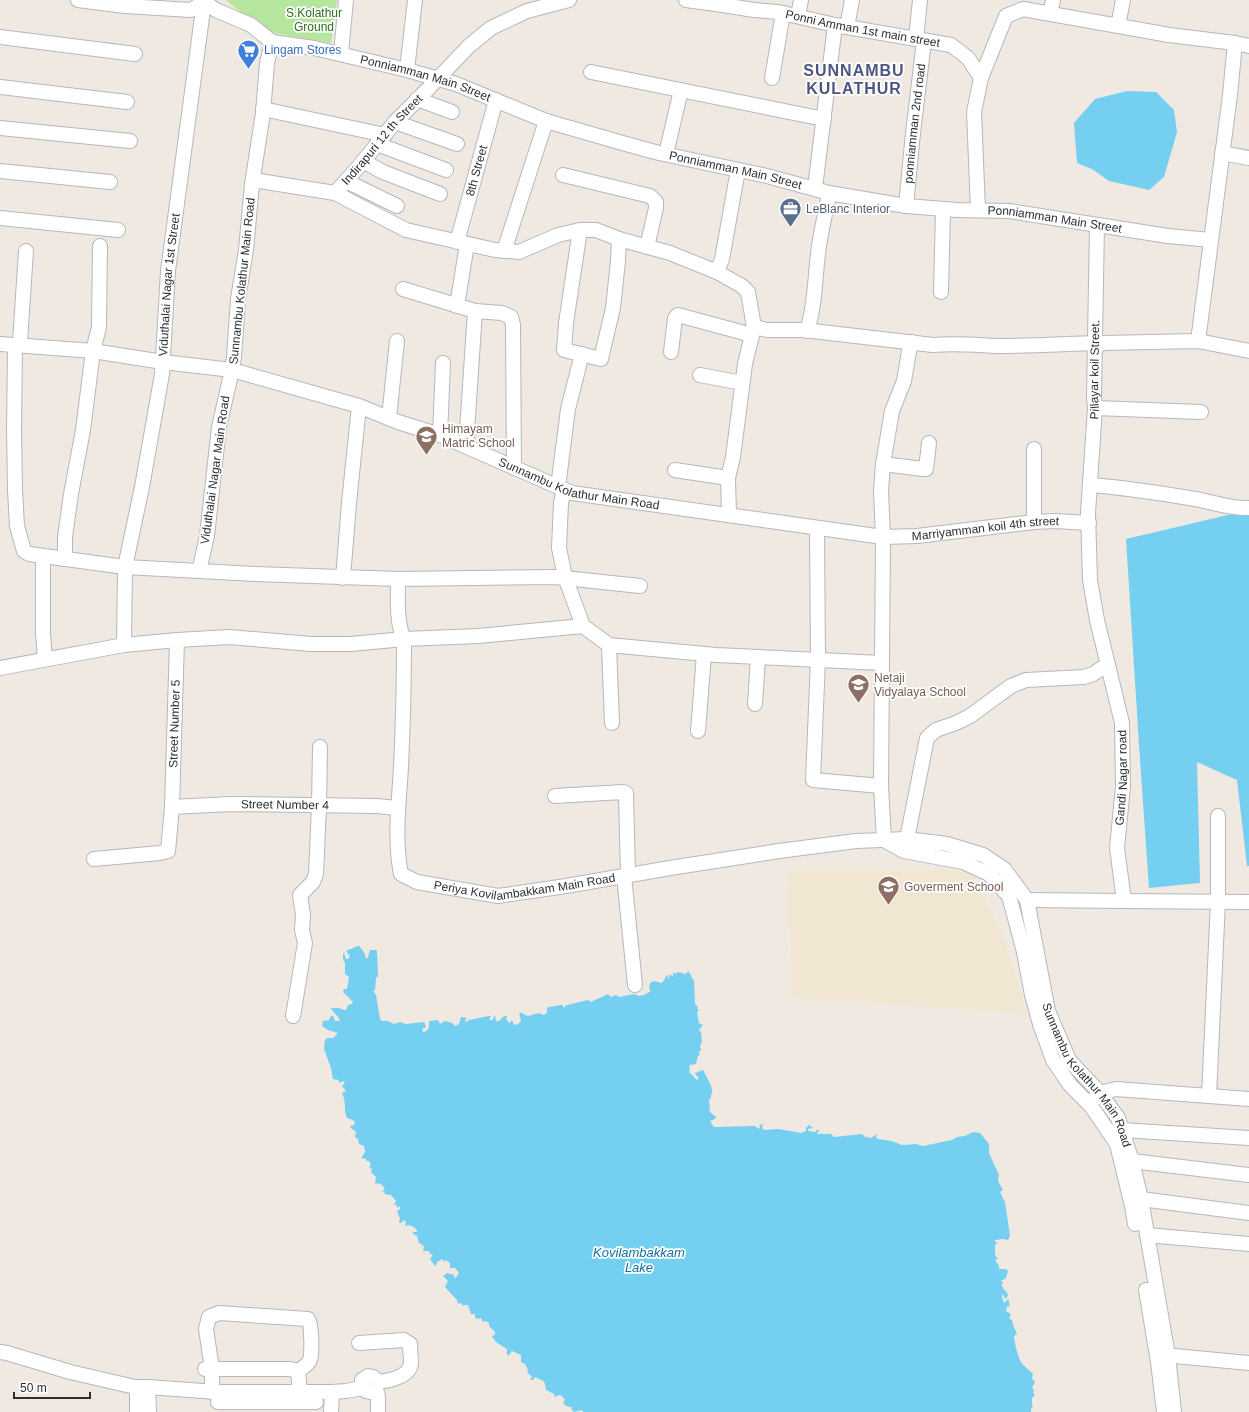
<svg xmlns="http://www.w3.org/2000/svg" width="1249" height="1412" font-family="Helvetica,sans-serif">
	<rect width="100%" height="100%" fill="#efe9e1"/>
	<!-- education -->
	<polygon fill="#f0e6d1" points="788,870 972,870 1006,945 1027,1014 793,997"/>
	<!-- green -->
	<polygon fill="#b6e59e" points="226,0 337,0 331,43 273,33 245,16"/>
	<!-- water -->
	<g fill="#75cff0">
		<polygon points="1127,91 1156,92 1174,110 1177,132 1164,177 1149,190 1109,181 1092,169 1077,163 1074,123 1095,99"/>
		<polygon points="1249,510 1249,866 1247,866 1237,780 1197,762 1200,883 1149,888 1140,760 1126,539"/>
		<path d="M357 946H359L364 952 366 959 368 957 370 950H376L377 951 378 976 376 978 375 990 373 991 376 995 380 1019 382 1021H388L394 1024 400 1022 406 1024 424 1022 426 1027 422 1029 423 1032H425L429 1028V1021L438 1020 440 1024 445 1021 452 1023 455 1026 459 1024 461 1017 467 1018 465 1020 466 1022 469 1020 489 1016H491L489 1019 492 1021 495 1015 496 1021C501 1022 501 1017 505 1016H507L506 1018 508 1022 510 1023 512 1020 514 1025 518 1024 521 1021 519 1012 528 1016 539 1013 543 1015 547 1013V1008L549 1007 561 1005H563V1008L567 1005 588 1000 591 1002 608 994 611 997 616 995 619 997 634 994 639 996 644 995 651 991 649 989 650 983 654 981 662 983 667 975 668 976V980L670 974 673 977V972L675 974 678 972 686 974 688 971 691 975 692 979 694 980 695 1004 698 1007 697 1009H699L697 1012 699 1023 703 1025 699 1030 700 1032 701 1031 702 1042 700 1046 701 1050 699 1052 700 1055 698 1056 696 1064 690 1065 689 1068 690 1069 689 1072 697 1080 699 1078 696 1075 695 1073 703 1070C706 1076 710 1082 712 1089 713 1094 710 1094 711 1098L709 1099 710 1112 716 1117 715 1119 710 1121 714 1127 755 1126 759 1129 760 1127 759 1125 763 1124 762 1128 764 1130 778 1129 801 1133 806 1131V1128L810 1124V1126L813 1128 808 1129V1131L815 1132 818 1129 819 1131 817 1133 819 1135 821 1133 822 1134H831L834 1137 862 1134 865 1137 871 1138 877 1134 876 1138 878 1139 892 1141 902 1145 916 1144 923 1146 952 1140 957 1137 965 1136 973 1132 980 1133 989 1144V1153L999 1175 998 1181 1003 1190 1000 1192 1005 1202 1010 1236 1008 1240 1003 1239 995 1240V1242H998L995 1245V1255L998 1259 995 1260 999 1266V1269H1006L1008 1271 1006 1278 1001 1281 1003 1283 1001 1285 1003 1287 1004 1290 1006 1291 1008 1295 1006 1299 1002 1294V1297L1004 1303 1008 1299C1009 1301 1010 1305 1009 1307L1007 1306 1006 1311 1011 1314 1009 1319 1012 1320C1013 1326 1015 1329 1017 1334L1014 1336C1014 1341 1018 1357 1021 1362 1024 1367 1030 1370 1033 1374L1032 1378 1035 1382 1032 1388 1034 1390 1033 1393 1035 1395 1032 1398V1404L1033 1406 1031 1409V1412H1033H583L582 1410 574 1412 571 1409 572 1407C568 1407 564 1406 563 1402L565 1400 562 1396 559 1395 555 1397 554 1394 546 1390C545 1379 544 1382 535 1377L533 1380H530L532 1377 527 1372 528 1370 525 1364 521 1362V1355L512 1351 509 1355H507V1349C501 1345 495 1343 492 1336L495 1335V1332L489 1326V1323L486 1321 483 1322 481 1318 477 1319 475 1317V1314H471L468 1305H465L463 1306 461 1303 458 1304 457 1300 445 1287 448 1281 443 1276 447 1273 454 1275 455 1279 459 1273 455 1268H450V1263L446 1260 444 1262 443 1259 437 1262 436 1266H435L430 1259 433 1255 430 1254 429 1251H423L424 1246 419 1243 417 1236 413 1234V1232H417C417 1228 411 1225 407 1225L406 1227 405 1224 406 1222 404 1220 401 1223H399L400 1219 397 1211 400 1209V1206L397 1208 396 1204 393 1206 396 1201 391 1195 384 1194 385 1192 382 1191 385 1189 382 1185 378 1183 376 1184 375 1183 376 1177 371 1172 372 1169 369 1167 371 1165 369 1161H367L365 1158 362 1159V1157L365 1152 364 1146 359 1144 358 1139 355 1137 356 1132 350 1127V1126L354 1125 355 1122 353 1120 347 1118C343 1108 347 1104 342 1093L346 1091 342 1086 345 1083 343 1081 340 1083 338 1080 333 1079 331 1068 324 1049 325 1040 327 1038H333L338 1033 328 1030 322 1026 323 1021 329 1020 331 1016H333L335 1021H340C338 1015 333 1013 331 1008H339L344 1010H346L348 1005 352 1004 353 1002 343 992 344 989H347L349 977 345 974V963L343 959V954L344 953 346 959H348L350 956 346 951C349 949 353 949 357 946Z"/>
	</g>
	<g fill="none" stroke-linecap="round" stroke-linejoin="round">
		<defs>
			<g id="minor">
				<polyline points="78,0 125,6 191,10 204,2"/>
				<path id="s1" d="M204 0V2L216 10 251 25 272 42 267 63 263 113 252 184 246 250 238 299 234 357 232 370 359 406 398 422 440 435 572 493 883 537 881 786 884 840"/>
				<polyline points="686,0 723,5"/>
				<path id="s2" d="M722 0 723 5 754 10 778 12 835 25 951 45 968 58 981 78"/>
				<polyline points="1050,14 1053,0"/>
				<polyline points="798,16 801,0"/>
				<polyline points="1118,26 1123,0"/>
				<polyline points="847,27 852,0"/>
				<polyline points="0,37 135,54"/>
				<polyline points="916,39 920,0"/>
				<path id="s3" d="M272 42 314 48 407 70 456 84 546 121 626 144 659 153 767 176 829 193 906 206 957 210 1009 211 1168 236 1211 240"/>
				<polyline points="341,53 346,0"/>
				<polyline points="407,70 415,0"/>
				<polyline points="591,72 824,119"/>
				<polyline points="772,78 783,13"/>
				<polyline points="0,87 127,102"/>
				<polyline points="417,99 452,112"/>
				<polyline points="263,109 385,135"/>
				<polyline points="395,122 457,144"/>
				<polyline points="0,128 130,141"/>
				<polyline points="377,144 446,170"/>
				<polyline points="1222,153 1249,158"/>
				<polyline points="666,154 681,90"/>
				<polyline points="363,161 383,172 440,194"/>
				<polyline points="0,171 110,182"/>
				<polyline points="563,175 650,196 656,202 656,208 647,247"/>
				<path d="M253 180 335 193 406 230 495 250 519 252 558 235 580 230H596L619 239 670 253 717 272 742 286 748 292 754 327 767 330H804L933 345C955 343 975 345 997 346 1030 346 1063 344 1096 343"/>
				<polyline points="346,181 397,206"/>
				<polyline points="815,188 835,25"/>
				<path id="s4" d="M335 193 361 164 395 122 427 90 469 46 491 28 527 11 569 0"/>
				<path id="s5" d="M906 206 913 133 924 41"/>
				<polyline points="978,210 974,112 981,78 1006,16 1023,9 1169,35 1235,43"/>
				<polyline points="0,218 118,230"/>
				<polyline points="580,230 566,323 564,350 601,359 613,308 618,261 619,239"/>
				<path id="s6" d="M457 242 496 100"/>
				<polyline points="504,251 546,121"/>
				<polyline points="717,272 722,259 738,170"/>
				<polyline points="403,289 475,311 466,446"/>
				<polyline points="941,292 943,209"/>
				<polyline points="457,306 467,244"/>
				<polyline points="475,311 502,313 511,317 513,325 514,468"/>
				<path d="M807 331C815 306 815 279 818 254 820 233 826 213 829 193"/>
				<polyline points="1198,341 1230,95 1235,43 1249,46"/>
				<path id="s7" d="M912 342 909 351 904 381 892 411 883 464 881 491 883 537 917 536 1034 522 1055 521 1089 523"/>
				<polyline points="0,344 93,351 163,362 232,370 219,427 207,536 199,571"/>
				<polyline points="19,345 20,342 26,251"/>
				<polyline points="15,346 14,430 15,490 17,526 24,551 29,554 125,567 255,574 398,579 555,577 640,586"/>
				<polyline points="1096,347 1103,343 1198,341 1249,351"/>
				<polyline points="671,352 675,318 678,315 752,335"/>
				<polyline points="700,375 742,383"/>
				<polyline points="1095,408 1201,412"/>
				<polyline points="389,418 397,341"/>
				<polyline points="440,435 443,363"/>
				<polyline points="1034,449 1034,522"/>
				<polyline points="883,464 923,469 926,469 929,443"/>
				<polyline points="675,470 728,478"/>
				<path d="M1091 485C1126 488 1160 493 1195 499 1213 502 1230 509 1249 508"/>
				<polyline points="558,487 568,409 582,354"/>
				<polyline points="564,490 561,503 559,548 565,577 583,626 609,645 716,655 882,663"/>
				<polyline points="729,515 728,478 733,457 745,364 754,327"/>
				<polyline points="817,528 818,659 813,780 881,786"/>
				<polyline points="43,556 43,634 45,659"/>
				<polyline points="65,559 65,537 71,494 83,430 93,351 99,327 100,246"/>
				<polyline points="343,578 349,503 359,406"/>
				<path id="s8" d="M398 579C398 596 396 623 404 639 404 682 403 725 401 767 399 803 394 839 401 874L417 882 498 896 566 886 670 868 779 851 856 841 907 839 947 844 983 855 1004 869 1027 900 1048 1011 1069 1060 1100 1093 1118 1118 1132 1161 1141 1199 1168 1356 1174 1412"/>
				<path id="s9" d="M124 645 125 567 142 487 162 374 168 271 204 2"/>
				<polyline points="609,645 612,723"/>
				<polyline points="0,668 124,645 177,640 229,637 311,644 351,644 404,639 478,636 583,626"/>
				<polyline points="755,704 758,657"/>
				<polyline points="698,731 704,654"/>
				<polyline points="555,796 623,792 626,793 628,875"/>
				<path id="s10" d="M172 807 230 804 377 806 397 808"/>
				<polyline points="907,839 927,738 936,730 956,723 970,716 1011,686 1026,680 1084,677 1093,674 1108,664"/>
				<polyline points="884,840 904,851 963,862 989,874 1009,896 1024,952 1032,995 1040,1024 1053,1060 1070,1085 1091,1106 1117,1144 1132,1206 1135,1224"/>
				<path id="s11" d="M94 859 160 853 168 851 172 807 177 640"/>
				<polyline points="624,876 635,985"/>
				<path id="s12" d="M1027 900 1124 901 1117 848 1123 786 1122 723 1097 620 1090 580 1088 513 1095 408 1094 397 1097 225"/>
				<polyline points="1124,901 1249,902"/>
				<polyline points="293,1016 305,943 302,930 303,915 300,895 313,882 316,874 319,806 320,747"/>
				<polyline points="1209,1096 1218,901 1218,816"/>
				<polyline points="1094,1099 1100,1093 1116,1089 1249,1099"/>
				<polyline points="1122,1130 1249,1138"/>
				<polyline points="1132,1161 1249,1175"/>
				<polyline points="1141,1199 1249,1213"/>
				<polyline points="1147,1235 1249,1244"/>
				<polyline points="1146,1290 1158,1362 1164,1412"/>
				<path d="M359 1343 404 1340 410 1344C410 1350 411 1357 411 1363 410 1377 388 1381 377 1382"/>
				<polyline points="0,1352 7,1353 70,1372 135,1387 148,1387 217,1392 332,1392 346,1391 362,1388"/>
				<polyline points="1160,1357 1175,1356 1249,1363"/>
				<polyline points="205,1369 290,1369 298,1371 300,1392"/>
				<polyline points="137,1387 137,1412"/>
				<polyline points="148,1387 149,1412"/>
				<polyline points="376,1389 372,1392 366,1391 362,1388 362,1380 368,1376 373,1377 377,1381 376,1389 378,1397 378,1412"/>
				<path d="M212 1392V1369L206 1329 209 1317 219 1313 308 1319C312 1324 312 1353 310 1360 308 1365 302 1368 298 1371"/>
				<polyline points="218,1402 316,1402"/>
				<polyline points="331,1412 332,1392"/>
			</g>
		</defs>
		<!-- minor casing -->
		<use href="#minor" stroke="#b4b7c1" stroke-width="16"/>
		<!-- minor -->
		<use href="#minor" stroke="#fff" stroke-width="14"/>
	</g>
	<!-- icons -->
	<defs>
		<symbol id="supermarket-pin" viewBox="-11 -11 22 30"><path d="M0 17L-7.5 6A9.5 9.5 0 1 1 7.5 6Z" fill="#3f7fe0" stroke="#fff"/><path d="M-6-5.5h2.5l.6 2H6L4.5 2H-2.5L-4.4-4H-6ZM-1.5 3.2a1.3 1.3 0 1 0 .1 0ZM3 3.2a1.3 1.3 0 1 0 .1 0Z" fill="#fff"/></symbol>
		<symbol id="office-pin" viewBox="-11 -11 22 30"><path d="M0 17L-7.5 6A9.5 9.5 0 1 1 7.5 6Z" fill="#5c6f8a" stroke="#fff"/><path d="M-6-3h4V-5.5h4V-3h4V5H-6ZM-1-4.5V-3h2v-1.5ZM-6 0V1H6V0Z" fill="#fff"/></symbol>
		<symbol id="school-pin" viewBox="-11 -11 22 30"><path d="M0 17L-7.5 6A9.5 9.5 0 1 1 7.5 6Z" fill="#8d6e63" stroke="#fff"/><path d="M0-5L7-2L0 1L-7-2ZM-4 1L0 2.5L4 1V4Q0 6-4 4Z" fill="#fff"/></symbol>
	</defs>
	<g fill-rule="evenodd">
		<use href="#supermarket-pin" x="236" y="38" width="25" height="34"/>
		<use href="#office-pin" x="778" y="196" width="25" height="34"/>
		<use href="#school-pin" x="414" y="424" width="25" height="34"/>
		<use href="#school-pin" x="846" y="672" width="25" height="34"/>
		<use href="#school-pin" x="876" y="874" width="25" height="34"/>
	</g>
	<g text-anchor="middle" stroke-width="3.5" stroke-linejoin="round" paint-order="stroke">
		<!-- park labels -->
		<g font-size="12" fill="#2c6e1b" stroke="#fff">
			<text x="314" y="17">S.Kolathur<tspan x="314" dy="14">Ground</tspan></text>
		</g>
		<!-- street labels -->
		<g font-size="12" fill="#2e2e2e" stroke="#fff">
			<text dy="4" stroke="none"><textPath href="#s2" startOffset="147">Ponni Amman 1st main street</textPath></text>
			<text dy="4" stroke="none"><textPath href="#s3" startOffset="158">Ponniamman Main Street</textPath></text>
			<text dy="4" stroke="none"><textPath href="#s5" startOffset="83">ponniamman 2nd road</textPath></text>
			<text dy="4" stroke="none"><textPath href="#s4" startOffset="71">Indirapuri 12 th Street</textPath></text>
			<text dy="4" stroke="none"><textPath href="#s3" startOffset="482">Ponniamman Main Street</textPath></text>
			<text dy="4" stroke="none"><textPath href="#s6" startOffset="74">8th Street</textPath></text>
			<text dy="4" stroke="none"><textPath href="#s3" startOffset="806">Ponniamman Main Street</textPath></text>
			<text transform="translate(242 281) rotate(-84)" y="4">Sunnambu Kolathur Main Road</text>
			<text dy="4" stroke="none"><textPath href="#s9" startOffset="364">Viduthalai Nagar 1st Street</textPath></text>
			<text dy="4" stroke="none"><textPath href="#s12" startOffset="633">Pillayar koil Street.</textPath></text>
			<text transform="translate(215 470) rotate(-82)" y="4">Viduthalai Nagar Main Road</text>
			<text dy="4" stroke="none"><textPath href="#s1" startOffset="779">Sunnambu Kolathur Main Road</textPath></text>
			<text dy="4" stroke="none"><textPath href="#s7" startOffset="302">Marriyamman koil 4th street</textPath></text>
			<text dy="4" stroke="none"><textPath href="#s11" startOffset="202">Street Number 5</textPath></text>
			<text dy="4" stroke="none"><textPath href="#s12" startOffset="221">Gandi Nagar road</textPath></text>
			<text dy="4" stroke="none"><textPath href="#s10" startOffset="113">Street Number 4</textPath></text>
			<text dy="4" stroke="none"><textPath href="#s8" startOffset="423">Periya Kovilambakkam Main Road</textPath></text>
			<text dy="4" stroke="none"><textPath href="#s8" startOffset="1140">Sunnambu Kolathur Main Road</textPath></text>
		</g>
		<!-- shop labels -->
		<g font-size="12" fill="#366cbe" stroke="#fff" text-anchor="start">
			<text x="264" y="54">Lingam Stores</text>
		</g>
		<!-- service labels -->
		<g font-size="12" fill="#4e5e75" stroke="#fff" text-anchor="start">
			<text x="806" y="213">LeBlanc Interior</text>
		</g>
		<!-- education labels -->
		<g font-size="12" fill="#785e54" stroke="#fff" text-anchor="start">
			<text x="442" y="433">Himayam<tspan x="442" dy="14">Matric School</tspan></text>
			<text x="874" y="682">Netaji<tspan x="874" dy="14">Vidyalaya School</tspan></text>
			<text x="904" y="891">Goverment School</text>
		</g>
		<!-- water labels -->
		<g font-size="13" font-style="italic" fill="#0d6fa3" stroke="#fff">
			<text x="639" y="1257">Kovilambakkam<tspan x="639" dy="15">Lake</tspan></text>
		</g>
		<!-- district labels -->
		<g font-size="16" font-weight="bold" letter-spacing="1" fill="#4d5680" stroke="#fff">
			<text x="854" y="76">SUNNAMBU<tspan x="854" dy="18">KULATHUR</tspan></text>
		</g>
	</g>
	<!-- scale -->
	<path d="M14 1392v6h76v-6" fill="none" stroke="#2e2e2e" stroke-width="2"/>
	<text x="20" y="1392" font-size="12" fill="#2e2e2e" stroke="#ffffff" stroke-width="3" paint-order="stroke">50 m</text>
</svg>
